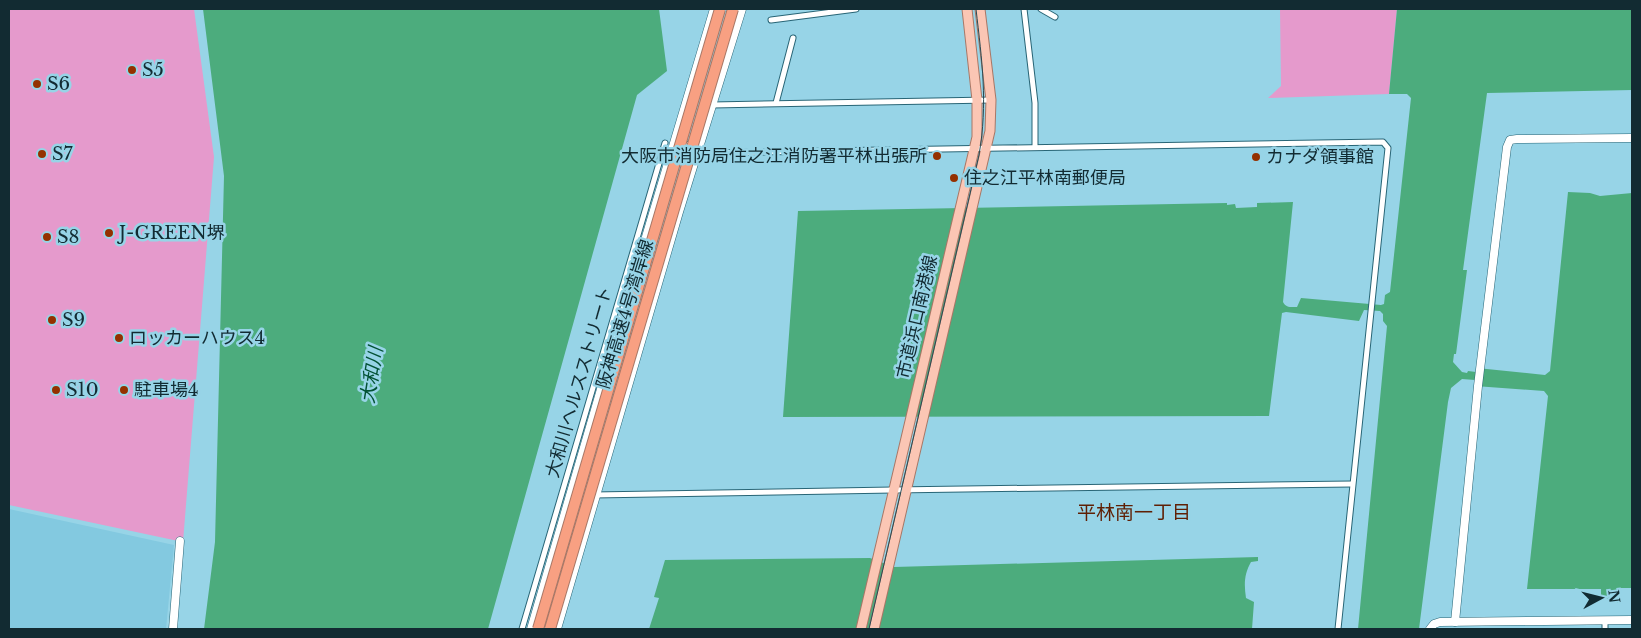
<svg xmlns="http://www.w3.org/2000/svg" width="1641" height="638" font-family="'Libre Baskerville','Noto Sans JP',serif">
	<rect width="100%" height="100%" fill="#97d4e7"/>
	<!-- built -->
	<polygon fill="#83c9e0" points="9,509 174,545 166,629 9,629"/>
	<!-- green -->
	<g fill="#e59acc">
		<polygon points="9,9 194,9 214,157 183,542 9,505"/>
		<polygon points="1280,9 1397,9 1389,94 1268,98 1281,86"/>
	</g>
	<!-- water -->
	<g fill="#4cac7d">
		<polygon points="203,9 659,9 667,71 637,95 488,629 204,629 215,542 224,176"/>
		<path d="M1397 9H1632V90L1487 93 1463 270H1467L1456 354H1454L1453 362 1462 372 1467 373 1468 371 1476 372 1477 368 1545 375 1550 371 1568 192 1590 193 1600 196 1632 193V588H1619L1618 603 1610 599 1601 598V589H1527L1548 396 1544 391 1475 386V380L1462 379 1451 388 1448 402 1419 629H1358L1387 326 1383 321V314L1380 311 1364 310 1359 321 1286 312 1282 313 1269 416 783 417 798 211 1227 203V205L1235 204 1236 208 1257 207V203L1293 202 1283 302C1286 308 1291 307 1297 307L1301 298 1381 305 1384 304 1385 295 1390 292 1411 98 1407 94H1389Z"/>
		<path d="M1258 557V561L1251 562C1244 574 1244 585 1246 598L1254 602 1252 629H649L659 598 654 597 665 560 870 558 894 567Z"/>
	</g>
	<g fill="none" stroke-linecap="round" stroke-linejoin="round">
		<defs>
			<g id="street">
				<polyline points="1024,9 1035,103 1035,147"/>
				<polyline points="1041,9 1055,17"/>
				<polyline points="771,20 856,9"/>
				<polyline points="776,103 793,38"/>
				<polyline points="712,105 991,100"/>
				<polyline points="682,141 698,153 1383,142 1388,148 1338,629"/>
				<polyline points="593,495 893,490 1352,484"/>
				<polyline points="522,629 665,143"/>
				<polyline points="1605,629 1605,620"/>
			</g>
			<g id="secondary">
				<polyline points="1455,622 1478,386 1507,147 1510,140 1517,139 1632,138"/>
				<polyline points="173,629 180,541"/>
				<polyline points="531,629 620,324 714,9"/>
				<polyline points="557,629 679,212 742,9"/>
				<polyline points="1430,629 1434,624 1440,622 1632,620"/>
			</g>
			<g id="primary">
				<polyline points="861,629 977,137 977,100 967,9"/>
				<polyline points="874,629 990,131 991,100 980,9"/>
			</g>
		</defs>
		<!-- street casing -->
		<use href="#street" stroke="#286576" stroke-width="7"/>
		<!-- secondary casing -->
		<use href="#secondary" stroke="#286576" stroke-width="9"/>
		<!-- primary casing -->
		<use href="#primary" stroke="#a87766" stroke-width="11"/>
		<!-- street -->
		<use href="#street" stroke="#fff" stroke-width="5"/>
		<!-- secondary -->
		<use href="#secondary" stroke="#fff" stroke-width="8"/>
		<!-- primary -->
		<use href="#primary" stroke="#fbc6b4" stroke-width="9"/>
		<!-- tram -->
		<path stroke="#2a4a53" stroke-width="1" d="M869 629 979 155C988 103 982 61 976 9"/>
		<defs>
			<g id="highway-bridge">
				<polyline points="538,629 720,9"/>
				<polyline points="550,629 733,9"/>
			</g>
		</defs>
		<!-- highway-bridge casing -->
		<use href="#highway-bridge" stroke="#a87766" stroke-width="12" stroke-linecap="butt"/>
		<!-- highway-bridge -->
		<use href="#highway-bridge" stroke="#f8a082" stroke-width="10"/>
	</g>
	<!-- markers -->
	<g fill="#943000" stroke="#97d4e7" stroke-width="2">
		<circle cx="132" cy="70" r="5"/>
		<circle cx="37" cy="84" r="5"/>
		<circle cx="42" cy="154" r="5"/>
		<circle cx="937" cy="156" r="5"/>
		<circle cx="1256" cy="157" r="5"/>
		<circle cx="954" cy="178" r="5"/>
		<circle cx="109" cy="233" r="5"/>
		<circle cx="47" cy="237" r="5"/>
		<circle cx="52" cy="320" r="5"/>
		<circle cx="119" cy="338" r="5"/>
		<circle cx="56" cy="390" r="5"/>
		<circle cx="124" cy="390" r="5"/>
	</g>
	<g text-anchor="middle" stroke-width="5" stroke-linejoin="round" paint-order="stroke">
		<!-- poi labels -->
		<g font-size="18" fill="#122b32" stroke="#97d4e7" text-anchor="start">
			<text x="142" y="76">S5</text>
			<text x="47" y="90">S6</text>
			<text x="52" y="160">S7</text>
			<text x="927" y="162" text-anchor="end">大阪市消防局住之江消防署平林出張所</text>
			<text x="1266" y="163">カナダ領事館</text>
			<text x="964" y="184">住之江平林南郵便局</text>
			<text x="119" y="239">J-GREEN堺</text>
			<text x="57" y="243">S8</text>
			<text x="62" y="326">S9</text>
			<text x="129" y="344">ロッカーハウス4</text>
			<text x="66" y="396">S10</text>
			<text x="134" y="396">駐車場4</text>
		</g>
		<!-- street labels -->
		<g font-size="18" fill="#122b32" stroke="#97d4e7">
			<text transform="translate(625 314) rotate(-73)" y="6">阪神高速4号湾岸線</text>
			<text transform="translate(917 317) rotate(-77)" y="6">市道浜口南港線</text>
			<text transform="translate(579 382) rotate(-74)" y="6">大和川ヘルスストリート</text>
		</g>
		<!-- water labels -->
		<g font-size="19" font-style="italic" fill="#035234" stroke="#97d4e7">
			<text transform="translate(371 375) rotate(-81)" y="7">大和川</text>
		</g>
		<!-- neighbourhood labels -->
		<g font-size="19" fill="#5f1f04" stroke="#97d4e7">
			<text x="1134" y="519">平林南一丁目</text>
		</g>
	</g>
	<!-- border -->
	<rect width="1641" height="638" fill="none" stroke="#122b32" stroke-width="20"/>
	<!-- north arrow -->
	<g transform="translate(1601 598) rotate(83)" stroke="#97d4e7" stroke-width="4" paint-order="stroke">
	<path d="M0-4L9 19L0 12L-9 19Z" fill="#122b32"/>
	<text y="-8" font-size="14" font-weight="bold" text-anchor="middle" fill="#122b32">N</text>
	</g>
</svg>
